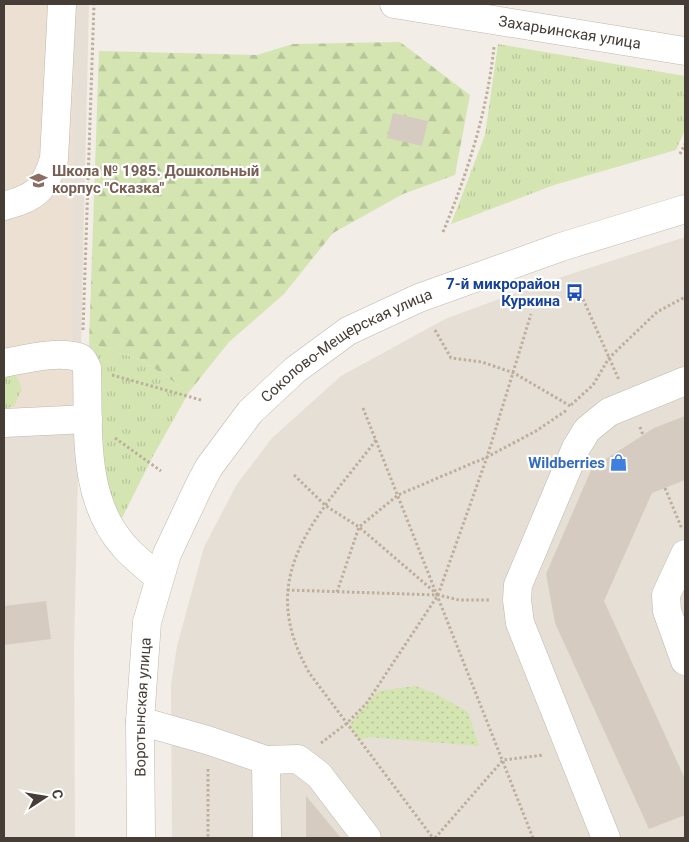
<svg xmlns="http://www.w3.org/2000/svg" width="689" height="842" font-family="Roboto,sans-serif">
	<defs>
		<pattern id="grass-tufts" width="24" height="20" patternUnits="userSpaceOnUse" patternTransform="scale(1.25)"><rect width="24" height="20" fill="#d4e5b2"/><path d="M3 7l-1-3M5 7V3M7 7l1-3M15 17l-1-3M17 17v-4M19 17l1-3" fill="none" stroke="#b7c59a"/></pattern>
		<pattern id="forest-firs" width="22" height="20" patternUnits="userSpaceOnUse" patternTransform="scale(1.25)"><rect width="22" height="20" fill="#d4e5b2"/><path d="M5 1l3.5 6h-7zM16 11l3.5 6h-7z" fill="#b7c59a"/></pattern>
		<pattern id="park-dots" width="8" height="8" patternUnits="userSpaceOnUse" patternTransform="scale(1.25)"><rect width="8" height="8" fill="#d4e5b2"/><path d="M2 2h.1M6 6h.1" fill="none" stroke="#b7c59a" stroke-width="1.8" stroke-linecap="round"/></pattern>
	</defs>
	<rect width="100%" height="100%" fill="#f2ede7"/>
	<!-- residential -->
	<g fill="#e6dfd5">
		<polygon points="4,4 89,4 74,648 75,838 4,838"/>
		<polygon points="685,237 685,838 172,838 171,685 177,646 204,547 237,484 272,438 341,376 445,319 537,285"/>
	</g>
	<!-- education -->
	<polygon fill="#ebe0d1" points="4,4 75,4 72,408 4,411"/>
	<!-- grass -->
	<g fill="url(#grass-tufts)">
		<polygon points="498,44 685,76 685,130 676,150 554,185 451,224 485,135"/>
		<polygon points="89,343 142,360 189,392 152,458 119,524 98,467"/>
		<polygon points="4,369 15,373 22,389 14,406 4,409"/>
	</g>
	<!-- forest -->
	<polygon fill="url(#forest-firs)" points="400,42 470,95 455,175 403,194 333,233 284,294 229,342 189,392 142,360 89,343 99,51 257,55 293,44"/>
	<!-- park -->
	<polygon fill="url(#park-dots)" points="416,686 438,695 468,712 479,746 368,737 360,740 349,725 378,691"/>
	<!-- building -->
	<g fill="#d6cbc0">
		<polygon points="393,113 428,121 422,146 387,138"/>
		<polygon points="685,416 685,480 652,493 604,601 685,779 685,815 649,829 555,623 546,574 592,468 654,428"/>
		<polygon points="46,601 51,639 4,645 4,606"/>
		<polygon points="306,796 341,838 306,838"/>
	</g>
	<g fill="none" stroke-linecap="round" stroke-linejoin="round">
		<defs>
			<g id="minor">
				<path id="s1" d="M394 4 685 51"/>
				<path d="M4 206C36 197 44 191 54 159L62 4"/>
				<path d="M4 363C25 359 56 351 78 357 83 358 85 364 87 368 89 428 81 498 124 546 134 558 147 567 158 577"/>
				<polyline points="4,423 88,419"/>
				<polyline points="685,554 666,595 667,611 685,661"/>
				<polyline points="140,721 207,740 266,760 298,759 319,775 367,838"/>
				<polyline points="266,760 267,838"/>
				<path id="s2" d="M141 838 140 721 147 622 167 554 199 486 209 467 250 412 295 370 348 331 419 298 561 247 685 209"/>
				<polyline points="606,838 520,623 517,600 518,585 576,448 587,430 609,412 685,381"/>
			</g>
		</defs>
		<!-- minor casing -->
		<use href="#minor" stroke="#c0b7ad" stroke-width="29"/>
		<!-- path -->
		<g stroke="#beae9c" stroke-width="3" stroke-dasharray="2.5 2.5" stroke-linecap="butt">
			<polyline points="680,154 685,144"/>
			<path d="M443 232C468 172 487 112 494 47"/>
			<polyline points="583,299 619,380"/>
			<polyline points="83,330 94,4"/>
			<polyline points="435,330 451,358 482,362 514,373 572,407"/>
			<polyline points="112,375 201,400"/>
			<polyline points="571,405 593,385 609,358 657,312 685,297"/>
			<polyline points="363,408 533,838"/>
			<polyline points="640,427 643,435"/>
			<polyline points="115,438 161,471"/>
			<path d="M376 440C318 517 252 574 310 674L433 838"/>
			<polyline points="294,475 326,506 359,527 437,594"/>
			<polyline points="665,488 682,529"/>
			<polyline points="287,590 438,595 459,600 491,600"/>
			<polyline points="337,592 359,527 398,495 487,457 536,431 567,410"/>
			<polyline points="321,743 346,724 366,704 438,595 487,457 531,314"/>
			<polyline points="208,769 208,838"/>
			<polyline points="435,838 503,760 544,755"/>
		</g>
		<!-- minor -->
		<use href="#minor" stroke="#fff" stroke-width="28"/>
	</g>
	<!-- icons -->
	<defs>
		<symbol id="school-bare" viewBox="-9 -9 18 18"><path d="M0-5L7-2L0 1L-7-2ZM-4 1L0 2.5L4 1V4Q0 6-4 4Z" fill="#8d6e63" stroke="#fff" stroke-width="2.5" paint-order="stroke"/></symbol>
		<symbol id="bus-bare" viewBox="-9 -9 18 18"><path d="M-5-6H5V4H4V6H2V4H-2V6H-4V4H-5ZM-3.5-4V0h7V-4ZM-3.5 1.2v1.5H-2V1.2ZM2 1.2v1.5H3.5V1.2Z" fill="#1a4fb4" stroke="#fff" stroke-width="2.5" paint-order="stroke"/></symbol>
		<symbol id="shop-bare" viewBox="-9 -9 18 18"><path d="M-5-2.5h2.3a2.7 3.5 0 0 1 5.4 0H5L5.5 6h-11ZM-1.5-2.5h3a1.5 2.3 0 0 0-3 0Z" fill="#3f7fe0" stroke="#fff" stroke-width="2.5" paint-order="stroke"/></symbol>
	</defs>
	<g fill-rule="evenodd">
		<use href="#school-bare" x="26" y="168" width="25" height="25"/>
		<use href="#bus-bare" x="562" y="280" width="25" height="25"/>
		<use href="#shop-bare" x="606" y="450" width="25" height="25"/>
	</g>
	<g text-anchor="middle" stroke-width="4.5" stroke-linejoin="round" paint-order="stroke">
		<!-- street labels -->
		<g font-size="15" fill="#453d36" stroke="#fff">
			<text dy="5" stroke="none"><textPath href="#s1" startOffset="178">Захарьинская улица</textPath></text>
			<text dy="5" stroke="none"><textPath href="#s2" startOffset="571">Соколово-Мещерская улица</textPath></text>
			<text dy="5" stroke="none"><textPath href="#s2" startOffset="131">Воротынская улица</textPath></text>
		</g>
		<!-- education labels -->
		<g font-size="15" font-weight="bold" fill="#785e54" stroke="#fff" text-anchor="start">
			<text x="52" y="176">Школа № 1985. Дошкольный<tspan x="52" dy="17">корпус "Сказка"</tspan></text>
		</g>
		<!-- transit labels -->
		<g font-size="15" font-weight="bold" fill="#164399" stroke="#fff" text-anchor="end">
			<text x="560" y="289">7-й микрорайон<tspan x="560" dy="17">Куркина</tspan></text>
		</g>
		<!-- shop labels -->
		<g font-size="15" font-weight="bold" fill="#366cbe" stroke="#fff" text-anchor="end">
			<text x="605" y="468">Wildberries</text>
		</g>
	</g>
	<!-- border -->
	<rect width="689" height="842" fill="none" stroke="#453d36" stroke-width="10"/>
	<!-- north arrow -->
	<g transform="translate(45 797) rotate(78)" stroke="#ffffff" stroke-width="4" paint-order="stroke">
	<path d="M0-4L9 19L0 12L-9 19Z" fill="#453d36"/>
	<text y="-8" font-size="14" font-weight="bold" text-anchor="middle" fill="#453d36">С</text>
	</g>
</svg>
